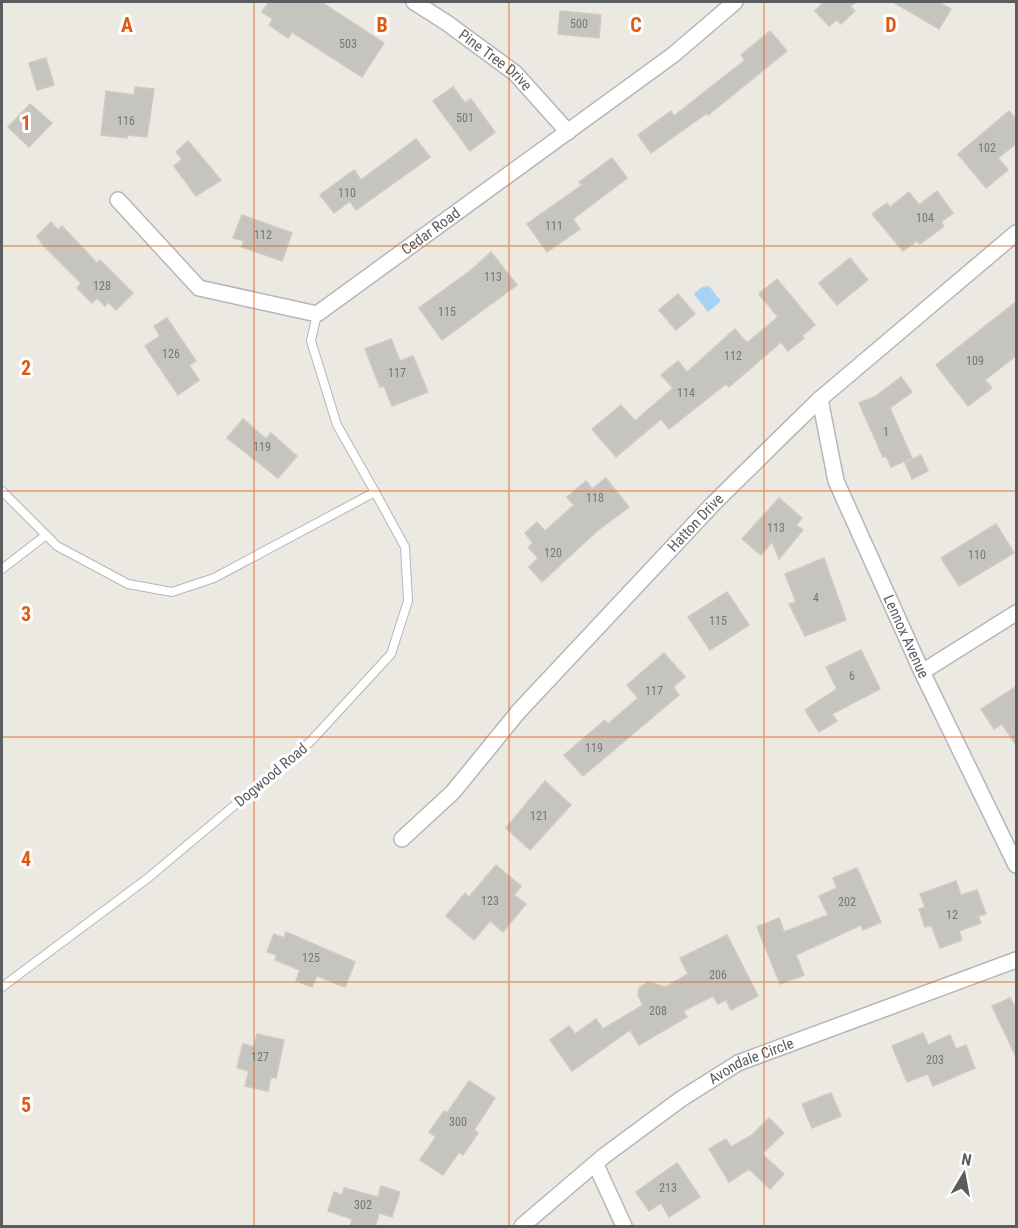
<svg xmlns="http://www.w3.org/2000/svg" width="1018" height="1228" font-family="'Roboto Condensed',sans-serif">
	<rect width="100%" height="100%" fill="#ebe9e1"/>
	<!-- water -->
	<polygon fill="#a7d2f5" points="709,286 721,301 708,312 694,294 702,287"/>
	<!-- building -->
	<g fill="#c6c4be" stroke="#cfcac0" stroke-width="1.5">
		<polygon points="269,2 321,2 384,43 362,77 292,32 288,38 269,25 273,19 262,12"/>
		<polygon points="819,2 856,2 850,6 855,11 841,24 837,20 829,26 815,11 822,4"/>
		<polygon points="893,2 939,2 951,9 939,29"/>
		<polygon points="560,11 601,15 599,38 558,34"/>
		<polygon points="770,31 787,51 708,115 707,113 651,153 638,135 671,111 674,116 745,60 741,55"/>
		<polygon points="46,58 54,85 37,90 29,63"/>
		<polygon points="135,87 154,89 147,137 127,135 127,138 101,135 106,91 134,95"/>
		<polygon points="453,87 465,103 471,99 495,132 470,151 433,101"/>
		<polygon points="30,104 52,123 29,147 8,127"/>
		<polygon points="1009,111 1017,120 1017,143 998,158 1008,170 986,188 958,154"/>
		<polygon points="416,139 430,157 356,210 350,201 334,213 320,195 354,170 361,180"/>
		<polygon points="188,141 221,180 196,196 174,166 182,159 176,152"/>
		<polygon points="612,158 627,178 573,219 580,229 547,252 527,224 582,185 579,182"/>
		<polygon points="937,191 953,213 941,222 944,226 920,244 917,241 903,251 872,214 887,203 890,207 909,192 919,205"/>
		<polygon points="242,215 292,233 282,261 242,247 244,241 233,238"/>
		<polygon points="51,222 58,230 62,226 97,263 100,260 133,293 116,310 108,302 105,306 97,298 92,303 77,288 81,283 43,245 37,236"/>
		<polygon points="491,252 517,285 442,340 419,308 470,271"/>
		<polygon points="850,258 868,280 837,305 819,283"/>
		<polygon points="777,279 815,325 802,336 804,338 788,351 781,342 729,387 726,384 669,429 661,419 616,457 592,429 621,405 635,421 673,388 661,375 678,361 687,372 735,329 747,343 778,317 759,294"/>
		<polygon points="678,294 695,314 676,330 659,310"/>
		<polygon points="1017,301 1017,355 985,380 992,388 968,406 936,365"/>
		<polygon points="167,318 196,361 189,365 199,380 178,395 145,346 160,336 154,326"/>
		<polygon points="391,339 400,361 413,356 428,392 392,406 384,386 380,387 365,349"/>
		<polygon points="901,377 912,392 890,408 912,458 891,467 886,456 883,457 859,403 876,396"/>
		<polygon points="243,419 266,439 271,433 297,456 278,478 227,438"/>
		<polygon points="921,455 928,471 912,479 905,463"/>
		<polygon points="606,478 629,507 597,531 542,582 529,567 538,558 528,547 533,543 525,533 537,522 545,531 574,505 567,497 586,481 592,489"/>
		<polygon points="779,498 802,518 796,525 803,530 779,559 772,542 761,555 742,539"/>
		<polygon points="996,524 1014,553 959,586 941,558"/>
		<polygon points="824,558 846,620 805,636 789,604 796,602 785,574"/>
		<polygon points="727,592 749,625 710,650 688,617"/>
		<polygon points="861,650 880,689 832,714 837,721 819,732 805,710 837,689 826,667"/>
		<polygon points="664,653 685,677 673,687 679,695 583,776 564,755 605,720 608,724 638,698 627,685"/>
		<polygon points="1017,686 1017,746 1002,724 994,729 981,709"/>
		<polygon points="545,781 571,805 530,850 506,828"/>
		<polygon points="496,865 521,886 514,895 526,904 503,932 490,921 474,940 446,916 465,893 469,897"/>
		<polygon points="857,868 881,922 863,930 861,925 796,955 804,975 780,984 757,927 779,918 784,932 828,915 819,896 837,888 833,878"/>
		<polygon points="956,881 961,895 977,890 986,914 978,916 981,923 959,931 962,940 940,948 931,925 925,927 919,909 925,907 920,894"/>
		<polygon points="286,932 355,962 345,987 317,976 312,987 296,981 300,970 275,960 277,955 267,952 274,934 284,938"/>
		<polygon points="727,935 758,996 731,1010 726,1000 718,1004 713,996 683,1011 687,1017 639,1045 630,1030 572,1071 550,1040 569,1026 575,1034 596,1019 603,1029 643,1005 638,995 639,988 648,982 666,987 688,974 680,958"/>
		<polygon points="1010,998 1017,1010 1017,1059 992,1006"/>
		<polygon points="923,1033 928,1045 950,1035 956,1049 966,1045 975,1068 933,1086 928,1074 907,1082 892,1046"/>
		<polygon points="257,1034 284,1040 276,1078 271,1077 268,1091 245,1086 249,1071 237,1068 243,1044 254,1047"/>
		<polygon points="469,1081 495,1098 474,1130 478,1133 463,1155 459,1152 443,1175 420,1160 436,1137 429,1132 444,1111 447,1113"/>
		<polygon points="831,1093 841,1116 812,1128 802,1104"/>
		<polygon points="769,1118 784,1133 762,1154 784,1174 770,1189 749,1169 729,1182 709,1149 726,1139 731,1147 752,1135"/>
		<polygon points="677,1163 700,1197 669,1217 661,1203 649,1211 636,1192"/>
		<polygon points="381,1186 400,1192 392,1217 379,1213 375,1227 350,1227 352,1219 328,1211 334,1192 342,1195 344,1188 378,1197"/>
	</g>
	<g fill="none" stroke-linecap="round" stroke-linejoin="round">
		<defs>
			<g id="lane">
				<polyline points="2,491 57,546 128,584 172,592 214,578 375,492 337,425 311,341 317,314"/>
				<polyline points="2,569 46,535"/>
				<polyline points="2,987 148,878 310,742 391,654 408,601 405,547 375,492"/>
			</g>
			<g id="street">
				<path id="s1" d="M414 2 447 23 515 73 568 132"/>
				<path id="s2" d="M118 200 199 288 317 314 673 55 735 2"/>
				<path id="s3" d="M820 399 836 481 922 672 1016 865"/>
				<polyline points="922,672 1016,613"/>
				<path id="s4" d="M402 839 453 792 519 711 713 504 786 432 820 399 1016 233"/>
				<polyline points="596,1165 624,1226"/>
				<path id="s5" d="M522 1226 604 1156 681 1099 738 1063 1016 960"/>
			</g>
		</defs>
		<!-- lane casing -->
		<use href="#lane" stroke="#b4b6ba" stroke-width="10"/>
		<!-- street casing -->
		<use href="#street" stroke="#b4b6ba" stroke-width="18"/>
		<!-- lane -->
		<use href="#lane" stroke="#fff" stroke-width="8"/>
		<!-- street -->
		<use href="#street" stroke="#fff" stroke-width="15"/>
	</g>
	<!-- grid -->
	<path fill="none" stroke="#e15910" stroke-width="1.5" stroke-opacity="0.55" d="M254 2V1226M509 2V1226M764 2V1226M2 246H1016M2 491H1016M2 737H1016M2 982H1016"/>
	<g text-anchor="middle" stroke-width="6" stroke-linejoin="round" paint-order="stroke">
		<!-- number labels -->
		<g font-size="12" fill="#757778">
			<text x="579" y="28">500</text>
			<text x="348" y="48">503</text>
			<text x="465" y="122">501</text>
			<text x="126" y="125">116</text>
			<text x="987" y="152">102</text>
			<text x="347" y="197">110</text>
			<text x="925" y="222">104</text>
			<text x="554" y="230">111</text>
			<text x="263" y="239">112</text>
			<text x="493" y="281">113</text>
			<text x="102" y="290">128</text>
			<text x="447" y="316">115</text>
			<text x="171" y="358">126</text>
			<text x="733" y="360">112</text>
			<text x="975" y="365">109</text>
			<text x="397" y="377">117</text>
			<text x="686" y="397">114</text>
			<text x="886" y="436">1</text>
			<text x="262" y="451">119</text>
			<text x="595" y="502">118</text>
			<text x="776" y="532">113</text>
			<text x="553" y="557">120</text>
			<text x="977" y="559">110</text>
			<text x="816" y="602">4</text>
			<text x="718" y="625">115</text>
			<text x="852" y="680">6</text>
			<text x="654" y="695">117</text>
			<text x="594" y="752">119</text>
			<text x="539" y="820">121</text>
			<text x="490" y="905">123</text>
			<text x="847" y="906">202</text>
			<text x="952" y="919">12</text>
			<text x="311" y="962">125</text>
			<text x="718" y="979">206</text>
			<text x="658" y="1015">208</text>
			<text x="260" y="1061">127</text>
			<text x="935" y="1064">203</text>
			<text x="458" y="1126">300</text>
			<text x="668" y="1192">213</text>
			<text x="363" y="1209">302</text>
		</g>
		<!-- street labels -->
		<g font-size="15" fill="#5a5d60" stroke="#fff">
			<text dy="5" stroke="none"><textPath href="#s1" startOffset="100">Pine Tree Drive</textPath></text>
			<text dy="5" stroke="none"><textPath href="#s2" startOffset="381">Cedar Road</textPath></text>
			<text dy="5" stroke="none"><textPath href="#s4" startOffset="432">Hatton Drive</textPath></text>
			<text dy="5" stroke="none"><textPath href="#s3" startOffset="254">Lennox Avenue</textPath></text>
			<text transform="translate(271 775) rotate(-40)" y="5">Dogwood Road</text>
			<text dy="5" stroke="none"><textPath href="#s5" startOffset="284">Avondale Circle</textPath></text>
		</g>
	</g>
	<g font-size="20" text-anchor="middle" font-weight="bold" fill="#e15910" stroke="#fff" stroke-width="6" stroke-linejoin="round" paint-order="stroke">
		<text x="127" y="32">A</text>
		<text x="382" y="32">B</text>
		<text x="636" y="32">C</text>
		<text x="891" y="32">D</text>
		<text x="26" y="130">1</text>
		<text x="26" y="375">2</text>
		<text x="26" y="621">3</text>
		<text x="26" y="866">4</text>
		<text x="26" y="1112">5</text>
	</g>
	<!-- border -->
	<rect width="1018" height="1228" fill="none" stroke="#5a5d60" stroke-width="6"/>
	<!-- north arrow -->
	<g transform="translate(964 1174) rotate(10)" stroke="#ffffff" stroke-width="4.5" paint-order="stroke">
	<path d="M0-4.5L10 22L0 15L-10 22Z" fill="#5a5d60"/>
	<text y="-9" font-size="16" font-weight="bold" text-anchor="middle" fill="#5a5d60">N</text>
	</g>
</svg>
